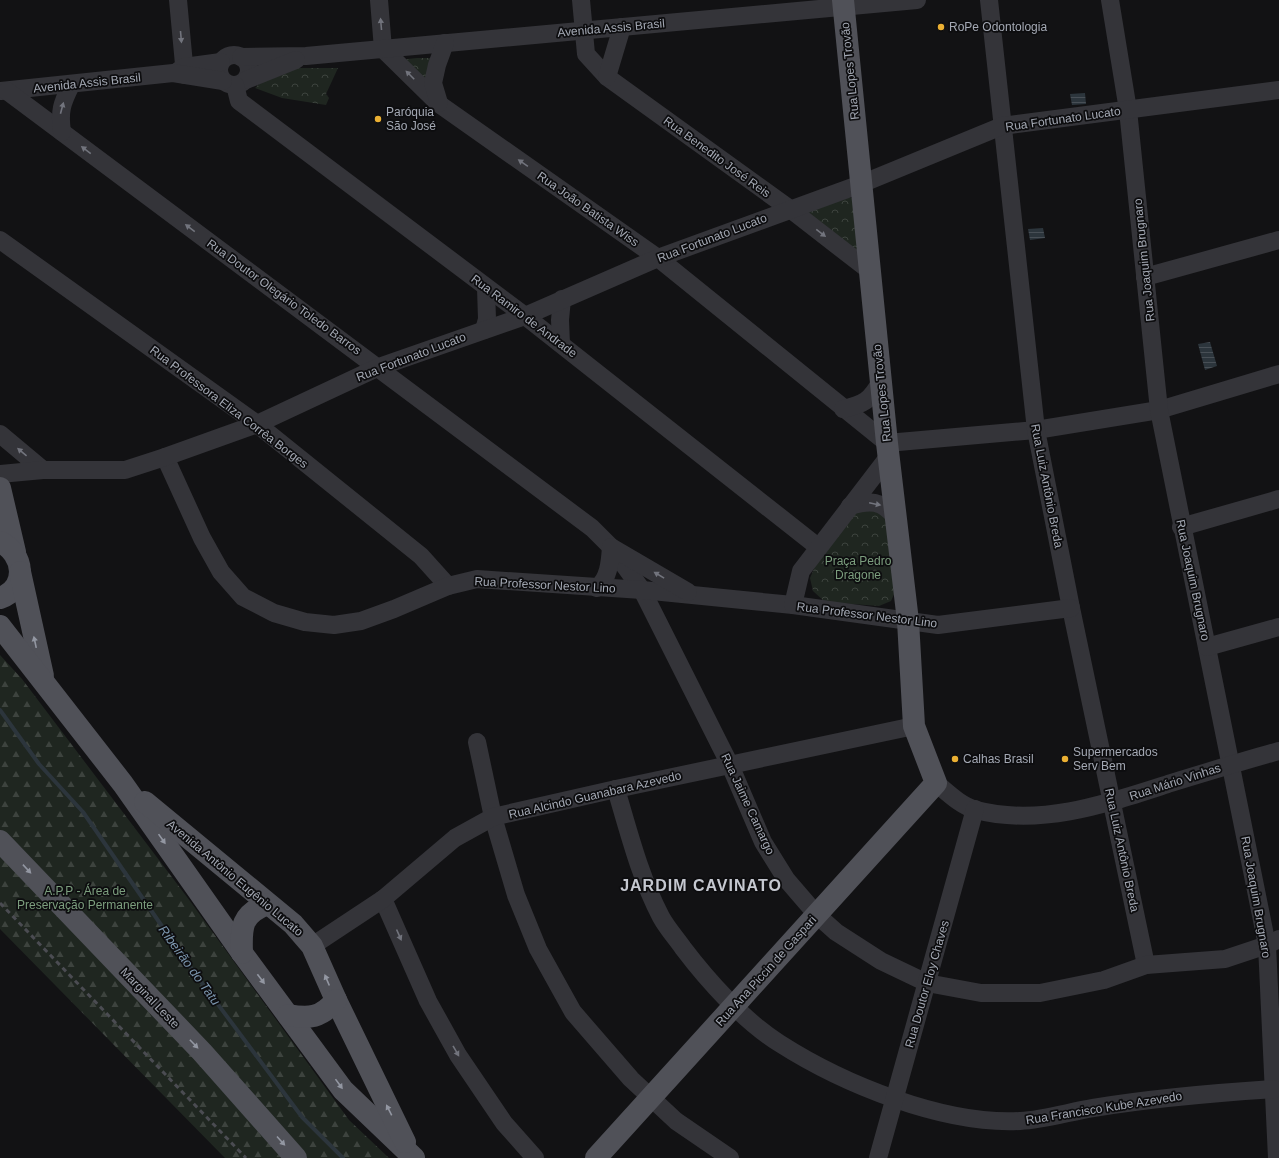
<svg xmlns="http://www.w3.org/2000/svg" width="1279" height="1158" font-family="Helvetica,sans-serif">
	<defs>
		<pattern id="forest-firs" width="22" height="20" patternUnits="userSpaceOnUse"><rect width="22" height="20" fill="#1f2620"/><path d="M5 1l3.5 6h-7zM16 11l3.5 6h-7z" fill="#3d433e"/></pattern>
		<pattern id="park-crowns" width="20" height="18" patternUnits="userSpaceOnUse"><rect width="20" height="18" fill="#1f2620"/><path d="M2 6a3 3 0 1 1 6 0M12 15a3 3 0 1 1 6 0" fill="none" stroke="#3d433e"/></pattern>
		<pattern id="water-rules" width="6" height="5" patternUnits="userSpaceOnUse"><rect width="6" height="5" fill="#2c353c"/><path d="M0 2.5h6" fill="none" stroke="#484f56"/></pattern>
	</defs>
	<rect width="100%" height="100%" fill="#121214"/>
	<!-- forest -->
	<polygon fill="url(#forest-firs)" points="0,655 22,679 190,901 349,1120 389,1158 225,1158 0,929"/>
	<!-- park -->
	<g fill="url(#park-crowns)">
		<polygon points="417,58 432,58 425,80 398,60"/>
		<polygon points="298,68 338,68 326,94 329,98 326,105 282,98 255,88 262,81"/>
		<polygon points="846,197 854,198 858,253 807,217 809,208"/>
		<polygon points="866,505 888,514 896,590 891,601 879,606 825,602 813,591 810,578 817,562 856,511"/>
	</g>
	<!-- water -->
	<g fill="url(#water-rules)">
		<polygon points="1085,93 1086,104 1072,105 1070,94"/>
		<polygon points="1043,228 1045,238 1030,240 1028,229"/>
		<polygon points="1210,342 1217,366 1205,370 1198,344"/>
	</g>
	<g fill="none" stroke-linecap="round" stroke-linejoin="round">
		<!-- stream -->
		<polyline stroke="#2c353c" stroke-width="4" points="0,710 39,764 83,812 193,971 302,1117 343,1158"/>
		<!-- minor -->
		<g stroke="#343439" stroke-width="18">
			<polyline points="178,0 185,75"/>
			<polyline points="379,0 383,49 439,104 658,258 887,443 1036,430 1159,410 1279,374"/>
			<polyline points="581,0 586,54 607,77 790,209 870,271"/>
			<polyline points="989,0 1036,430 1071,608 1146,965"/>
			<polyline points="1110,0 1128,110 1159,410 1267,945 1277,1158"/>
			<circle cx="234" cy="70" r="15"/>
			<polyline points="241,57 306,56 917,0"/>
			<polyline points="178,71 184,67 221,62"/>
			<polyline points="607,77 622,27"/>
			<polyline points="246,80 296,60"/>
			<polyline points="235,85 239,101 525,316 818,547"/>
			<polyline points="1,91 173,73 223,81"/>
			<polyline points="7,91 592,528 611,547 642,590 730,765 763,842 786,879 817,915 836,932 881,961 927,983 981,993 1040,993 1104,980 1146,965 1225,959 1267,945 1279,939"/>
			<polyline points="439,103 433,83 437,65 445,43"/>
			<path d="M62 132C59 111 62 103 71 85"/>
			<polyline points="0,240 257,424 421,556 448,586"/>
			<polyline points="1145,277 1279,240"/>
			<polyline points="484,330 487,319 486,288"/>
			<polyline points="561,344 560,320 562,299"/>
			<path d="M843 409C864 404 870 401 881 381"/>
			<polyline points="0,434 43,470"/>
			<polyline points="165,457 202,538 221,572 243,597 274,613 305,622 334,625 361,621 394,609 448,586 477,579 642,590 793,605 938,625 1071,608"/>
			<polyline points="0,474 43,470 125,470 165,457 257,424 379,367 525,316 658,258 861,184 1002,126 1279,90"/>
			<path d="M850 506C870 500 882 500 896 518"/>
			<polyline points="1181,527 1279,499"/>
			<path d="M597 588C609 579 610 561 611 547L688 592"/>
			<polyline points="793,605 801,571 889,456"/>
			<polyline points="1207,647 1279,627"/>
			<polyline points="477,742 493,817 516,895 538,949 573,1012 631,1079 676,1121 730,1158"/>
			<path d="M936 783C948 793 961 806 976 810 1042 827 1109 803 1171 783 1207 772 1243 761 1279 751"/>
			<path d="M616 789C629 833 640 877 661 917 667 928 676 938 683 948 708 981 744 1021 779 1043 843 1084 943 1125 1020 1121 1044 1120 1069 1112 1093 1108 1153 1098 1213 1093 1274 1089"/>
			<polyline points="383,899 428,1001 458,1055 504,1123 535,1158"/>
			<polyline points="312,946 383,899 455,838 493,817 616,789 914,726"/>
			<polyline points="878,1158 975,809"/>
		</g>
		<!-- major -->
		<g stroke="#505158" stroke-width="22">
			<polyline points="0,488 15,552"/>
			<path d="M0 542C24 553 29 588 0 598"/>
			<polyline points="20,572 43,676"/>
			<polyline points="0,626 123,784 242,953 343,1090 414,1158"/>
			<polyline points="145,802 293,924 312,946 336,1000 405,1142"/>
			<polyline points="0,841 202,1052 296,1158"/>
			<path d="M242 953C241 927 241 914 268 904"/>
			<path d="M288 1015C309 1019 321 1018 336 1000"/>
			<polyline points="596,1158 936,783 914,726 908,621 887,443 843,0"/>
		</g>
		<!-- rail -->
		<polyline stroke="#4b4c52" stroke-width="3" stroke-dasharray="5 4" stroke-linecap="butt" points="0,903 246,1158"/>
	</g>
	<!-- one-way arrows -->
	<defs><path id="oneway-solid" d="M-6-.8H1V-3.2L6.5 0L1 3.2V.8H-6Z"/></defs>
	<g fill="#72747d">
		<use href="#oneway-solid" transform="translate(381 24) rotate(-95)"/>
		<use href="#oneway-solid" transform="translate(181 37) rotate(85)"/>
		<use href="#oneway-solid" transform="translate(410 75) rotate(-135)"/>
		<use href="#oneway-solid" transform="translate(62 108) rotate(-75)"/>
		<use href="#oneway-solid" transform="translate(86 150) rotate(-143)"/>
		<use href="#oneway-solid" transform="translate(523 163) rotate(-145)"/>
		<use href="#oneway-solid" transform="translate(190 228) rotate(-143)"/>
		<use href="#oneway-solid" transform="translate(821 233) rotate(38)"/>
		<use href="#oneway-solid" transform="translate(22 452) rotate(-140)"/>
		<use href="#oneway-solid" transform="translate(875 504) rotate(12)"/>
		<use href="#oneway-solid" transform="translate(659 575) rotate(-149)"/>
		<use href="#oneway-solid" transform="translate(399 935) rotate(66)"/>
		<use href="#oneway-solid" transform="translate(456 1051) rotate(60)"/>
	</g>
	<g fill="#9397a2">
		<use href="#oneway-solid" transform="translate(35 642) rotate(-102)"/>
		<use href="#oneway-solid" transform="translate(162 839) rotate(55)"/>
		<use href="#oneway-solid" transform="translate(27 869) rotate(47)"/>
		<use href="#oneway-solid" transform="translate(261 979) rotate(53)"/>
		<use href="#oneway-solid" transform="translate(327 980) rotate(-113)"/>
		<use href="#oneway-solid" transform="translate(194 1044) rotate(46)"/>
		<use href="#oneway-solid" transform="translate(339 1084) rotate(54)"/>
		<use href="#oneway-solid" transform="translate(389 1110) rotate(-117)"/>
		<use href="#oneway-solid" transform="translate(281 1141) rotate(48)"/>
	</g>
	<!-- markers -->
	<g fill="#ebb033" stroke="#0d0d0f" stroke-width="1.5">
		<circle cx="941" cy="27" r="4"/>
		<circle cx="378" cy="119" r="4"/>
		<circle cx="955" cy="759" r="4"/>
		<circle cx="1065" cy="759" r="4"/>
	</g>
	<g text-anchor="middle" stroke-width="3.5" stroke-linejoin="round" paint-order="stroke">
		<!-- poi labels -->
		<g font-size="12" fill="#a4a9b4" stroke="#0d0d0f" text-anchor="start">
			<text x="949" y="31">RoPe Odontologia</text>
			<text x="386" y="116">Paróquia<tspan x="386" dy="14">São José</tspan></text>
			<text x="1073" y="756">Supermercados<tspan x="1073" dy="14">Serv Bem</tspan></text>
			<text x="963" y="763">Calhas Brasil</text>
		</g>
		<!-- street labels -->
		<g font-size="12" fill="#a4a9b4" stroke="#0d0d0f">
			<text transform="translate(611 28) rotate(-5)" y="4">Avenida Assis Brasil</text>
			<text transform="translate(850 71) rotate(-96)" y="4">Rua Lopes Trovão</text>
			<text transform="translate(87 83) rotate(-6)" y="4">Avenida Assis Brasil</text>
			<text transform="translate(1063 119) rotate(-8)" y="4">Rua Fortunato Lucato</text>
			<text transform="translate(717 157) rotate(36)" y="4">Rua Benedito José Reis</text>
			<text transform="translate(588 209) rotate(35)" y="4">Rua João Batista Wiss</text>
			<text transform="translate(712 238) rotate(-21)" y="4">Rua Fortunato Lucato</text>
			<text transform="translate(1144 260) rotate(-96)" y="4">Rua Joaquim Brugnaro</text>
			<text transform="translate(284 297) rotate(36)" y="4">Rua Doutor Olegário Toledo Barros</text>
			<text transform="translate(524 316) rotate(37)" y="4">Rua Ramiro de Andrade</text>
			<text transform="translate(411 357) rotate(-21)" y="4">Rua Fortunato Lucato</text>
			<text transform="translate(882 393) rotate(-96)" y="4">Rua Lopes Trovão</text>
			<text transform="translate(229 407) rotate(37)" y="4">Rua Professora Eliza Corrêa Borges</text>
			<text transform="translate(1047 486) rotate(79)" y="4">Rua Luiz Antônio Breda</text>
			<text transform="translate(1193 580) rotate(78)" y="4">Rua Joaquim Brugnaro</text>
			<text transform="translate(545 585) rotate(3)" y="4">Rua Professor Nestor Lino</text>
			<text transform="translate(867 615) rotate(7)" y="4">Rua Professor Nestor Lino</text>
			<text transform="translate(1175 782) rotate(-18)" y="4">Rua Mário Vinhas</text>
			<text transform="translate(595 795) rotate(-13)" y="4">Rua Alcindo Guanabara Azevedo</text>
			<text transform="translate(748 804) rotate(65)" y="4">Rua Jaime Camargo</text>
			<text transform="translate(1122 850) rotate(78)" y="4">Rua Luiz Antônio Breda</text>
			<text transform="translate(235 878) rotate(40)" y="4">Avenida Antônio Eugênio Lucato</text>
			<text transform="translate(1256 897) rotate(80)" y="4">Rua Joaquim Brugnaro</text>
			<text transform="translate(766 971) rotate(-48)" y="4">Rua Ana Piccin de Gaspari</text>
			<text transform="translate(927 984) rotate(-74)" y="4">Rua Doutor Eloy Chaves</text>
			<text transform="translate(150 998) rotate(46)" y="4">Marginal Leste</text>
			<text transform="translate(1104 1108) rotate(-9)" y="4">Rua Francisco Kube Azevedo</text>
		</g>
		<!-- park labels -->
		<g font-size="12" fill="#7c9e7e" stroke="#0d0d0f">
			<text x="858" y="565">Praça Pedro<tspan x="858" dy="14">Dragone</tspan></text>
			<text x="85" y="895">A.P.P - Área de<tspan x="85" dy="14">Preservação Permanente</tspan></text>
		</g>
		<!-- water labels -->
		<g font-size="13" font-style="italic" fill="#7c96ae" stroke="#0d0d0f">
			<text transform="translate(190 965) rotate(54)" y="5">Ribeirão do Tatu</text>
		</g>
		<!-- district labels -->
		<g font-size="16" font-weight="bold" letter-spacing="1" fill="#c5c8d0" stroke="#0d0d0f">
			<text x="701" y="891">JARDIM CAVINATO</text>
		</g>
	</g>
</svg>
